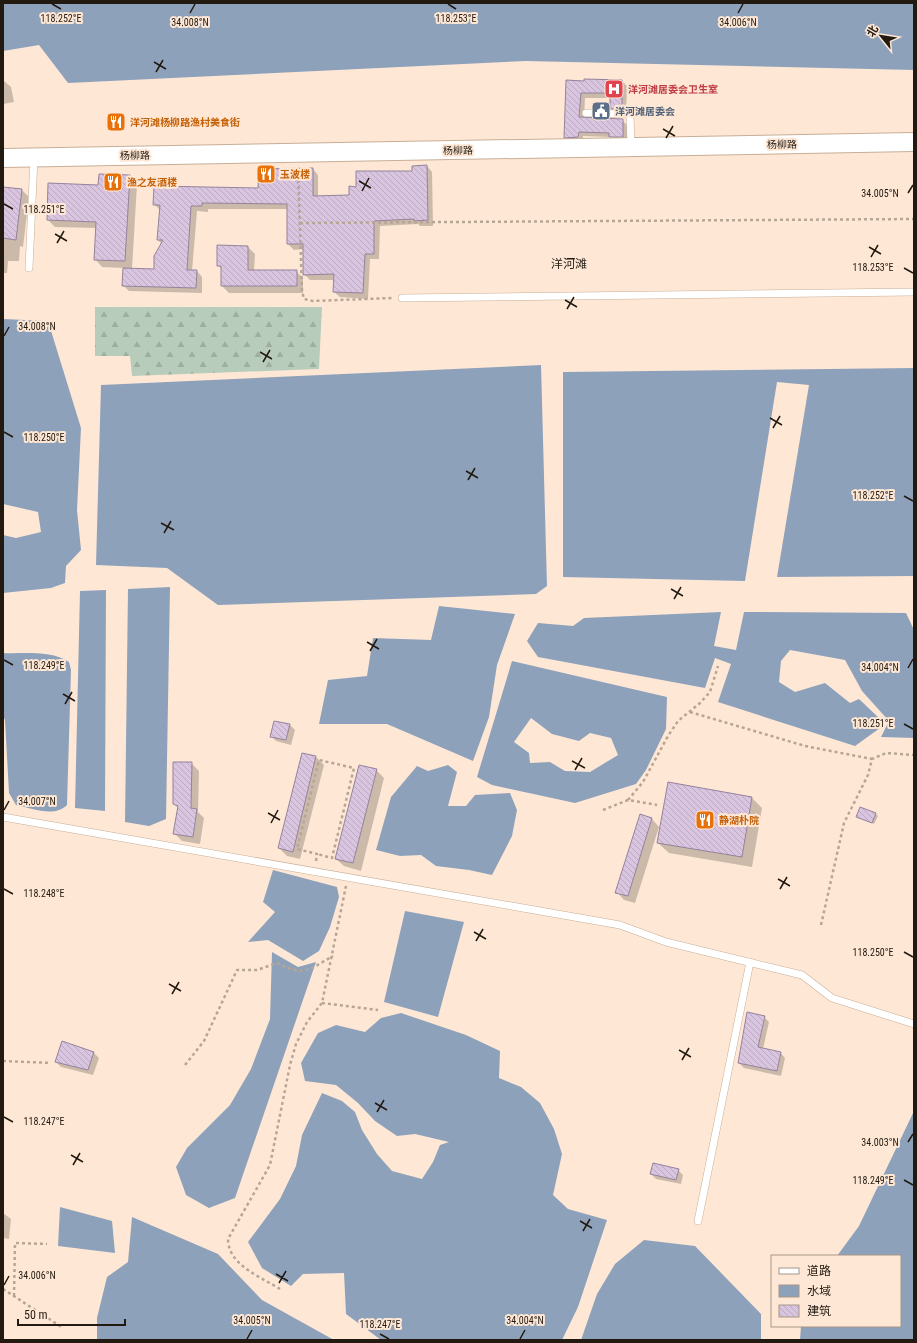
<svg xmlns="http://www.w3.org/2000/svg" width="917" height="1343" font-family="'Roboto Condensed','Noto Sans SC',sans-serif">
	<defs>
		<pattern id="forest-firs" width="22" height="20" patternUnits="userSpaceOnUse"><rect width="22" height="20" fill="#b8ccbc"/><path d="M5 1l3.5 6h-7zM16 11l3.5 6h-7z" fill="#9eafa1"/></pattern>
		<pattern id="building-back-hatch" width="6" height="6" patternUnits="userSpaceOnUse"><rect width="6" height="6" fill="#dac5e1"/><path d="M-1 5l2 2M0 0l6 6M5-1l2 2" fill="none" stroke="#bba9c0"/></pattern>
	</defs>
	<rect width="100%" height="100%" fill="#fee8d5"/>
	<!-- forest -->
	<polygon fill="url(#forest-firs)" points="95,307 322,307 319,369 132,376 130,356 95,356"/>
	<!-- water -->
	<g fill="#8ea1bb" fill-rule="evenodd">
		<polygon points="3,3 914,3 914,70 526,61 68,83 39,45 3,51"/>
		<polygon points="3,319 48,321 81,428 77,510 81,550 66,566 65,583 51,588 3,593 3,535 16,538 41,532 38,512 3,504"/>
		<polygon points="541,365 547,586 536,594 218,605 167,568 96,565 101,385"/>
		<polygon points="914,368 914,576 777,577 809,385 777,382 745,581 563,577 563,372"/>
		<polygon points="170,587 166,819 149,826 125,822 128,589"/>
		<polygon points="106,590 105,811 75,808 80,591"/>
		<polygon points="439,606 515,614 497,665 489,717 473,761 387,724 319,724 328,680 367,676 373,638 431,640"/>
		<polygon points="721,612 714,646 736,650 744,612 906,613 914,630 914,738 881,737 889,721 862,691 845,660 790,650 781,661 779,682 795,692 825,683 850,703 859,699 879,718 880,728 855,746 718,702 731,664 715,658 705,688 538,657 527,641 538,623 573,626 584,618"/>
		<path d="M3 653C24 654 51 650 69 662L71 670 67 805C54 818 32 808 16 805L9 793 5 720 3 716Z"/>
		<path d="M512 661 667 697 666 729 646 770 636 784 575 803 492 785 477 777ZM531 718 552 734 579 741 590 733 611 738 618 755 590 772 565 771 550 762 530 763 529 753 514 742Z"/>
		<polygon points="448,765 457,772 448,806 466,806 475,795 510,793 517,810 512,836 492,875 469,870 436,866 421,855 400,856 376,850 391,797 417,766 428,771"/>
		<polygon points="273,870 337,887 339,897 330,927 319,951 303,961 268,940 248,942 275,912 263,902"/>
		<polygon points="405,911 464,922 438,1017 384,1002"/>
		<polygon points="272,952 298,967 316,962 235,1198 209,1208 186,1195 176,1167 187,1148 230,1105 251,1069 270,1019"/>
		<polygon points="401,1013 466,1035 500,1051 499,1078 521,1087 540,1103 554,1129 562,1154 553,1195 568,1209 607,1220 578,1307 562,1340 381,1340 346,1314 344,1273 303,1274 291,1286 262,1268 248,1242 280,1199 296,1166 302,1135 322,1093 342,1101 355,1112 362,1130 377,1154 392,1171 422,1179 433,1162 440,1145 449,1142 415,1134 397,1136 375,1121 358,1103 336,1085 305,1081 301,1063 318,1033 336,1025 365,1032 381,1018"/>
		<polygon points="914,1111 914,1340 800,1340 801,1326 900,1326 900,1256 837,1256 859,1226"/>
		<polygon points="60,1207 112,1221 115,1253 58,1246"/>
		<polygon points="132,1217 218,1254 262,1300 334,1340 97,1340 97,1318 107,1277 128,1262"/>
		<polygon points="644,1240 695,1246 761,1314 761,1340 581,1340 597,1294 615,1264"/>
	</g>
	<!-- shadow -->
	<g fill="#0003">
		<polygon points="3,80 11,87 14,102 3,104"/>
		<polygon points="567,81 622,81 627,86 626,113 616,113 611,108 611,98 585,98 584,118 622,120 627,125 627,141 615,141 611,137 583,136 583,142 570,142 565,137"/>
		<polygon points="427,166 432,172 433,226 420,226 418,224 380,226 379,259 370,259 368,299 340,297 334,292 335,280 310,280 304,274 304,249 294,250 288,244 288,209 208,209 208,212 197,211 192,271 197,271 202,277 202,293 129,291 123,285 124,268 102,267 95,259 97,228 55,227 48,220 99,186 129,176 137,184 132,269 155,270 162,244 158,240 160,210 154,204 259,189 313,169 318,175 318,197 350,196 357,188"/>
		<polygon points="3,188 22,190 29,197 23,247 20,246 19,261 8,261 7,273 3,273"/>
		<polygon points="218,246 248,247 255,254 254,271 296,271 303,278 303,293 229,293 222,286 222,270 218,265"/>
		<polygon points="290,725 295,730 291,745 276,741 271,736"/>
		<polygon points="303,754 316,757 324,765 300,859 287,856 279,848"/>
		<polygon points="191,763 199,771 198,812 204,818 200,844 182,841 174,833 178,808 174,804"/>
		<polygon points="376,770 384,778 361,871 344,866 336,859"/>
		<polygon points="669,784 752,798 762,808 752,867 669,853 658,843"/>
		<polygon points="876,814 878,816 874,824 858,817"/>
		<polygon points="652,819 659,827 635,903 624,900 617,892"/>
		<polygon points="764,1017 769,1022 763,1049 780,1052 785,1058 781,1076 744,1068 739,1063"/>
		<polygon points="94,1053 99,1058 93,1075 61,1067 56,1062"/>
		<polygon points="678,1170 683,1175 681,1184 656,1179 651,1174"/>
		<polygon points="3,1213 11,1219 9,1239 3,1238"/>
	</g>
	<!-- building -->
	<g fill="url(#building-back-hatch)" stroke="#95829c">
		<polygon points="584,79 622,80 622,109 610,109 610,93 581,93 579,117 623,119 623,137 609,137 609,133 579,132 578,137 564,138 566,80 584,81"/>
		<polygon points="427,165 428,220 414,221 414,219 374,221 374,254 365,254 363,293 333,292 334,274 303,275 303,244 287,244 287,204 202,203 202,206 191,206 187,270 197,270 196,288 122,286 123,268 154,269 154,256 163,240 157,240 160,205 153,205 154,186 258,188 259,169 313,168 313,196 349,195 349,186 356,187 356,171 412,171 412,166"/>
		<polygon points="99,174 130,175 125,261 94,260 96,222 47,220 48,183 98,185"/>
		<polygon points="3,187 22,189 16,240 3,238"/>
		<polygon points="217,245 248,246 248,270 297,270 297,286 221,286 221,266 217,266"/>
		<polygon points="274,721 290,724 286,740 270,737"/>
		<polygon points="302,753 316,756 293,852 278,848"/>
		<polygon points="173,762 192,762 191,808 197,809 193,837 173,834 178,806 173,804"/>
		<polygon points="359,765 377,769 353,863 335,859"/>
		<polygon points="668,782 752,797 742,857 657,843"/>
		<polygon points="860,807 876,813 872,823 856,817"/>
		<polygon points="640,814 652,818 628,896 615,893"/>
		<polygon points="747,1012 765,1016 758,1047 781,1052 777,1071 738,1063"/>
		<polygon points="62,1041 94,1052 88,1070 55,1062"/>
		<polygon points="653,1163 679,1169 676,1180 650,1174"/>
	</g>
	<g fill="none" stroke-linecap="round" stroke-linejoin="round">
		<defs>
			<g id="service">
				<polyline points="586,113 630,114 631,146"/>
				<polyline points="29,268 34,158"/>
				<polyline points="402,298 914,292"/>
				<polyline points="3,817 620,925 666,942 802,975 832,998 914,1024"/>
				<polyline points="698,1221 750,962"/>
			</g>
			<polyline id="tertiary" points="3,158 914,142"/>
		</defs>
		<!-- service casing -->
		<use href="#service" stroke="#c7ae96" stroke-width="8"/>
		<!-- tertiary casing -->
		<use href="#tertiary" stroke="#c7ae96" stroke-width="20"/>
		<!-- path -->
		<g stroke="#b7a596" stroke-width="2.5" stroke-dasharray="3 3" stroke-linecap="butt">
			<polyline points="298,168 302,291 304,299 313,301 392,298"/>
			<polyline points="300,223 914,219"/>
			<polyline points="690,712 805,746 872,759"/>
			<polyline points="628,800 643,782 668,736 678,721 700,703 710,692 718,666"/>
			<polyline points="603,810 628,800 657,805"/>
			<polyline points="316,861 317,854 297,849 319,760 354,768 332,858 317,854"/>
			<polyline points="821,925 844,823 868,775 872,759 886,753 914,755"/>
			<polyline points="322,1003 378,1010"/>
			<polyline points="3,1061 51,1063"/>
			<path d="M185 1065 204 1041 237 970H257L277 963C304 977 308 970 333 956"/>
			<polyline points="3,1289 63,1328"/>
			<path d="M280 1289C261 1277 228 1265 228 1239L270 1165 290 1065 296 1044 307 1022 322 1003 346 886"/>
			<polyline points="14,1296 15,1243 47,1244"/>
		</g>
		<!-- service -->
		<use href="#service" stroke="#fff" stroke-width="7"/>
		<!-- tertiary -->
		<use href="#tertiary" stroke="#fff" stroke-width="18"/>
	</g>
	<!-- ticks -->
	<path fill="none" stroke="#221910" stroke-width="1.5" d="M52 4 61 9M448 4 456 9M190 13 195 4M738 13 743 4M154 62 166 69M156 72 163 60M663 129 675 136M666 138 673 126M359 181 371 188M362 191 369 178M908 193 913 185M4 204 13 209M55 234 67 241M57 243 64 231M869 247 881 254M871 257 878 245M904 268 913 273M565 300 577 307M567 309 574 297M4 336 9 327M260 352 272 359M263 362 270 350M770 418 782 425M773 428 780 416M4 432 13 437M466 471 478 478M468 480 475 468M904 496 913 501M161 523 174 530M164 533 171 521M671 589 683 596M674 599 681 587M367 642 379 649M370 651 377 639M4 660 13 665M908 668 913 659M63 694 75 701M65 704 72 692M904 724 913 729M572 761 585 768M575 770 582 758M4 810 9 801M268 813 280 820M271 823 278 810M778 879 790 886M4 889 13 894M780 889 787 877M474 932 486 939M476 941 483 929M904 952 913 957M169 984 181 991M172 994 179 982M679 1050 691 1057M682 1060 689 1048M375 1103 387 1110M377 1112 384 1100M4 1117 13 1122M908 1142 913 1134M71 1155 83 1162M73 1165 80 1153M904 1180 913 1185M580 1221 592 1228M583 1231 590 1219M276 1274 288 1281M279 1283 286 1271M4 1285 9 1276M380 1334 389 1339M247 1339 252 1330M520 1339 525 1330"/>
	<!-- icons -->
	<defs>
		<symbol id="hospital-square" viewBox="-11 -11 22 22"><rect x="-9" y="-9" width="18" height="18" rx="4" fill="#e0444e" stroke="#fee8d5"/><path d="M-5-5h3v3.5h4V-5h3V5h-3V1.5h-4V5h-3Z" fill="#fff"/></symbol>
		<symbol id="civic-square" viewBox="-11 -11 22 22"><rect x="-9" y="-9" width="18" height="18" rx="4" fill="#5c6f8a" stroke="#fee8d5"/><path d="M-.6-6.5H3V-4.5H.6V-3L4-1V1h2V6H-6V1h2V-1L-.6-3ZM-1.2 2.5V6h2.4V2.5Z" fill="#fff"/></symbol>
		<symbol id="restaurant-square" viewBox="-11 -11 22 22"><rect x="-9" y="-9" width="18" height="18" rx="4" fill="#e8710a" stroke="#fee8d5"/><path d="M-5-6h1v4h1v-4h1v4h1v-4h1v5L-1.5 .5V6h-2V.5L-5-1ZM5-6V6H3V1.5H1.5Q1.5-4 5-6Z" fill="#fff"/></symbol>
	</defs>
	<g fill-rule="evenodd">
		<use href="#hospital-square" x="603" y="78" width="22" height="22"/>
		<use href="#civic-square" x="590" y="100" width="22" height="22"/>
		<use href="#restaurant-square" x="105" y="111" width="22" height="22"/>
		<use href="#restaurant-square" x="255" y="163" width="22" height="22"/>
		<use href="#restaurant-square" x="102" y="171" width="22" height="22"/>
		<use href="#restaurant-square" x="694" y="809" width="22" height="22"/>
	</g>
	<g text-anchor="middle" stroke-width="4" stroke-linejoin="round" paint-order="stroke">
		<!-- health labels -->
		<g font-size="10" font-weight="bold" fill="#be3a42" stroke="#fee8d5" text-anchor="start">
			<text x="628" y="93">洋河滩居委会卫生室</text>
		</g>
		<!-- service labels -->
		<g font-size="10" font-weight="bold" fill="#4e5e75" stroke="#fee8d5" text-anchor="start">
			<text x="615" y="115">洋河滩居委会</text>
		</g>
		<!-- food labels -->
		<g font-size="10" font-weight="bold" fill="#c56008" stroke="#fee8d5" text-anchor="start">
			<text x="130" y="126">洋河滩杨柳路渔村美食街</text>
			<text x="280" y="178">玉波楼</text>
			<text x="127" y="186">渔之友酒楼</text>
			<text x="719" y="824">静湖朴院</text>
		</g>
		<!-- street labels -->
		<g font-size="10" fill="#221910" stroke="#fee8d5">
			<text transform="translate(782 144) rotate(-1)" y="4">杨柳路</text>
			<text transform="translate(458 150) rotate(-1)" y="4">杨柳路</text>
			<text transform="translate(135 155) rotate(-1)" y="4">杨柳路</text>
		</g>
		<!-- quarter labels -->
		<g font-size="12" fill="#221910" stroke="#fee8d5">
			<text x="569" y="268">洋河滩</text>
		</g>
	</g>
	<g font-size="10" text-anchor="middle" fill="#221910" stroke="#fee8d5" stroke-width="4" stroke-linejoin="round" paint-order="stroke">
		<text x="61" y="22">118.252°E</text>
		<text x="456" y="22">118.253°E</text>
		<text x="190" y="26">34.008°N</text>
		<text x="738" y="26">34.006°N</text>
		<text x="880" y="197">34.005°N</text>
		<text x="44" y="213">118.251°E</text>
		<text x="873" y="271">118.253°E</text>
		<text x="37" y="330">34.008°N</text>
		<text x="44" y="441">118.250°E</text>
		<text x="873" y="499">118.252°E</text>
		<text x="44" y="669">118.249°E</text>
		<text x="880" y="671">34.004°N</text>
		<text x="873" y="727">118.251°E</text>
		<text x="37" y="805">34.007°N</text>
		<text x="44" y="897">118.248°E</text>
		<text x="873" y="956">118.250°E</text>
		<text x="44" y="1125">118.247°E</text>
		<text x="880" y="1146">34.003°N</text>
		<text x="873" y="1184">118.249°E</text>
		<text x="37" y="1279">34.006°N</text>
		<text x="252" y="1324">34.005°N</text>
		<text x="525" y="1324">34.004°N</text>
		<text x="380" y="1328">118.247°E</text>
	</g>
	<!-- border -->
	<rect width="917" height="1343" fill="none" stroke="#221910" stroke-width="8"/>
	<!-- legend -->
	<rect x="771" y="1255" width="130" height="72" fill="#fee8d5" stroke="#a69586"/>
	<rect x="779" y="1268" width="20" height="6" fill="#ffffff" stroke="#a69586"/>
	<text x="807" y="1275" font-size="12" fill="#221910">道路</text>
	<rect x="779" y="1285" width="20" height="12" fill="#8ea1bb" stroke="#a69586"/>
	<text x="807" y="1295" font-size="12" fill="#221910">水域</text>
	<rect x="779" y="1305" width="20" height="12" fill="url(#building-back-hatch)" stroke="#a69586"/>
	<text x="807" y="1315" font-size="12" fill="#221910">建筑</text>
	<!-- north arrow -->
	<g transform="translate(881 36) rotate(300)" stroke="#fee8d5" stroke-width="3" paint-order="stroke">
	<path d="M0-3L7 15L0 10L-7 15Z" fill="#221910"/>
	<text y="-6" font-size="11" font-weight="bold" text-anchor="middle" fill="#221910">北</text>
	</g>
	<!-- scale -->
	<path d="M18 1319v6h107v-6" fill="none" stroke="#221910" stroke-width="2"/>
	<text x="24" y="1319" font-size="12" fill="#221910" stroke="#fee8d5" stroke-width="3" paint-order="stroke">50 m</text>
</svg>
